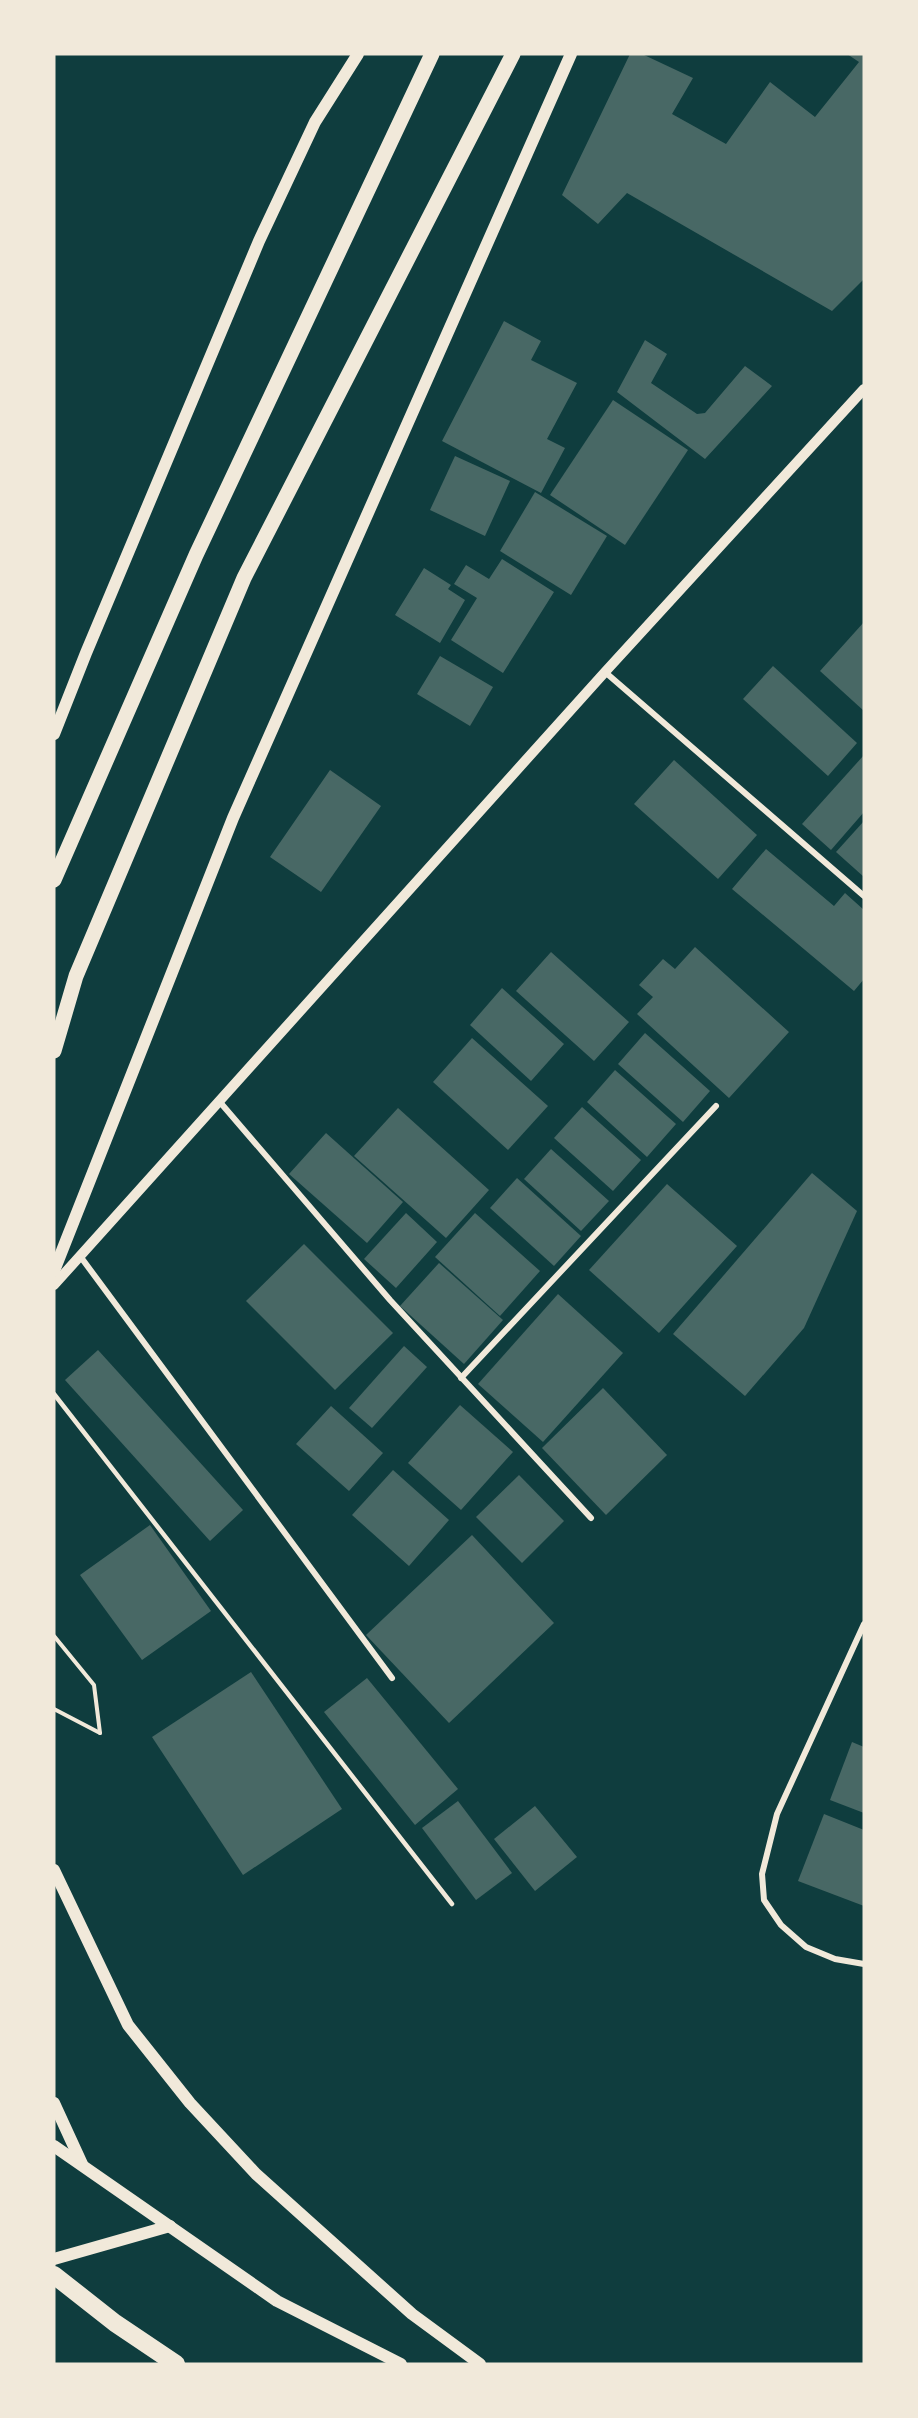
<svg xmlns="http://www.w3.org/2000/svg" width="918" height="2418" font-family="'PT Sans',sans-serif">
	<rect width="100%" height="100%" fill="#0f3d3e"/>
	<!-- building -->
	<g fill="#486865">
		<polygon points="630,54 642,54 693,78 672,114 726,144 770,82 815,117 859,62 847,54 864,54 864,279 832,311 627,193 598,224 562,195"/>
		<polygon points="504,321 541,341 531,360 577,383 547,439 565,448 541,493 442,441"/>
		<polygon points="645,340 667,354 651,383 697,414 705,413 745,366 772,386 705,459 617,392"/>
		<polygon points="613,400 688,450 625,545 550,495"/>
		<polygon points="455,456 510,481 485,536 430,510"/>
		<polygon points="535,492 607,536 571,595 500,551"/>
		<polygon points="502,559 554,592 503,673 451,640 477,598 454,584 466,565 489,579"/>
		<polygon points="424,568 451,585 448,589 465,600 440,643 395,615"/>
		<polygon points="864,622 864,711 820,671"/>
		<polygon points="440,656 493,687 470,726 417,694"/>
		<polygon points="773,666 857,743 828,776 743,699"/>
		<polygon points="864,755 864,812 831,850 802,824"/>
		<polygon points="674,760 757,835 718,879 634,804"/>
		<polygon points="330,770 381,806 321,892 270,857"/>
		<polygon points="864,821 864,877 836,852"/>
		<polygon points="766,849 834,906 845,893 864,910 864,979 854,991 732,889"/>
		<polygon points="695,947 789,1032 729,1098 637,1014 653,997 639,985 663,959 675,969"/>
		<polygon points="551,952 629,1022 594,1061 516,991"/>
		<polygon points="502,988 564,1044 531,1081 470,1025"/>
		<polygon points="645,1033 710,1091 683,1122 618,1064"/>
		<polygon points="472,1038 548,1106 508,1150 433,1082"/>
		<polygon points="615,1070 676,1124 647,1157 587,1102"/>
		<polygon points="582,1107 641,1160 613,1191 554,1138"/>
		<polygon points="398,1108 489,1190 446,1238 354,1156"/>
		<polygon points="326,1133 403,1202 367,1243 289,1174"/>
		<polygon points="551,1149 609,1201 581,1231 524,1179"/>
		<polygon points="812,1173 857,1211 804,1328 745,1396 673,1334"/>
		<polygon points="517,1178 581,1236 554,1266 490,1208"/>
		<polygon points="667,1184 737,1246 659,1333 589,1270"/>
		<polygon points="406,1213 437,1242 396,1288 364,1259"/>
		<polygon points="475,1213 540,1271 500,1316 435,1257"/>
		<polygon points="304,1244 393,1333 335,1390 246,1301"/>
		<polygon points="439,1263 503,1320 464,1364 400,1306"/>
		<polygon points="558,1294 623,1353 543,1442 478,1384"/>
		<polygon points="404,1346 427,1367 372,1428 349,1408"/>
		<polygon points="98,1350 243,1510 210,1541 65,1380"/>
		<polygon points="603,1388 667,1455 606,1515 542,1448"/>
		<polygon points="460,1405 513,1452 461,1510 408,1463"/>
		<polygon points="331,1406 383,1453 349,1491 296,1444"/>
		<polygon points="393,1470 449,1520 409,1566 352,1515"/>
		<polygon points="519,1475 564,1521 522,1563 476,1517"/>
		<polygon points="150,1525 211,1611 142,1660 80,1575"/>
		<polygon points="472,1535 554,1623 449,1723 366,1635"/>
		<polygon points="251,1672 342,1809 243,1875 152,1737"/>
		<polygon points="367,1678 458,1789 415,1825 324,1712"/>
		<polygon points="852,1742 864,1747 864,1813 830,1800"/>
		<polygon points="458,1801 512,1873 476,1900 422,1828"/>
		<polygon points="535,1806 577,1857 535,1891 494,1839"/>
		<polygon points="824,1814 864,1830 864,1906 798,1881"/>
	</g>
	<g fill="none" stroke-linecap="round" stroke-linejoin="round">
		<!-- path -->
		<g stroke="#f1e9da" stroke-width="4">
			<polyline points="54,1636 94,1685 100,1733"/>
			<polyline points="54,1709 100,1733"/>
		</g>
		<!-- service -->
		<polyline stroke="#f1e9da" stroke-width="4.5" points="54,1394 452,1904"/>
		<!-- minor -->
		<g stroke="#f1e9da" stroke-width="6">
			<polyline points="605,672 864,896"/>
			<polyline points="219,1101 390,1300 591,1518"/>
			<polyline points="80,1256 392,1678"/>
			<polyline points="461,1378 716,1106"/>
			<polyline points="864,1624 777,1814 762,1874 764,1900 781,1925 806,1947 835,1959 864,1964"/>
		</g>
		<!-- tertiary -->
		<polyline stroke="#f1e9da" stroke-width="10" points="54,1285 605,672 864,389"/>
		<!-- secondary -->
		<g stroke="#f1e9da" stroke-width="12">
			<polyline points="54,734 86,653 259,241 315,122 358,54"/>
			<polyline points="54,1271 233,818 571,54"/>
			<polyline points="54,1870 128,2025 190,2103 256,2174 412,2314 480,2364"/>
			<polyline points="54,2103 82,2164"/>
			<polyline points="54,2146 277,2301 401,2364"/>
			<polyline points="54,2259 170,2226"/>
		</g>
		<!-- primary -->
		<g stroke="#f1e9da" stroke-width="15">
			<polyline points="54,880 196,555 432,54"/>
			<polyline points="54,1051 76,976 244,578 513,54"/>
		</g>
		<!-- motorway -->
		<polyline stroke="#f1e9da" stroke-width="18" points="54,2275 115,2323 176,2364"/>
	</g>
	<!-- border -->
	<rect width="918" height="2418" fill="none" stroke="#f1e9da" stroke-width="111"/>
</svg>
